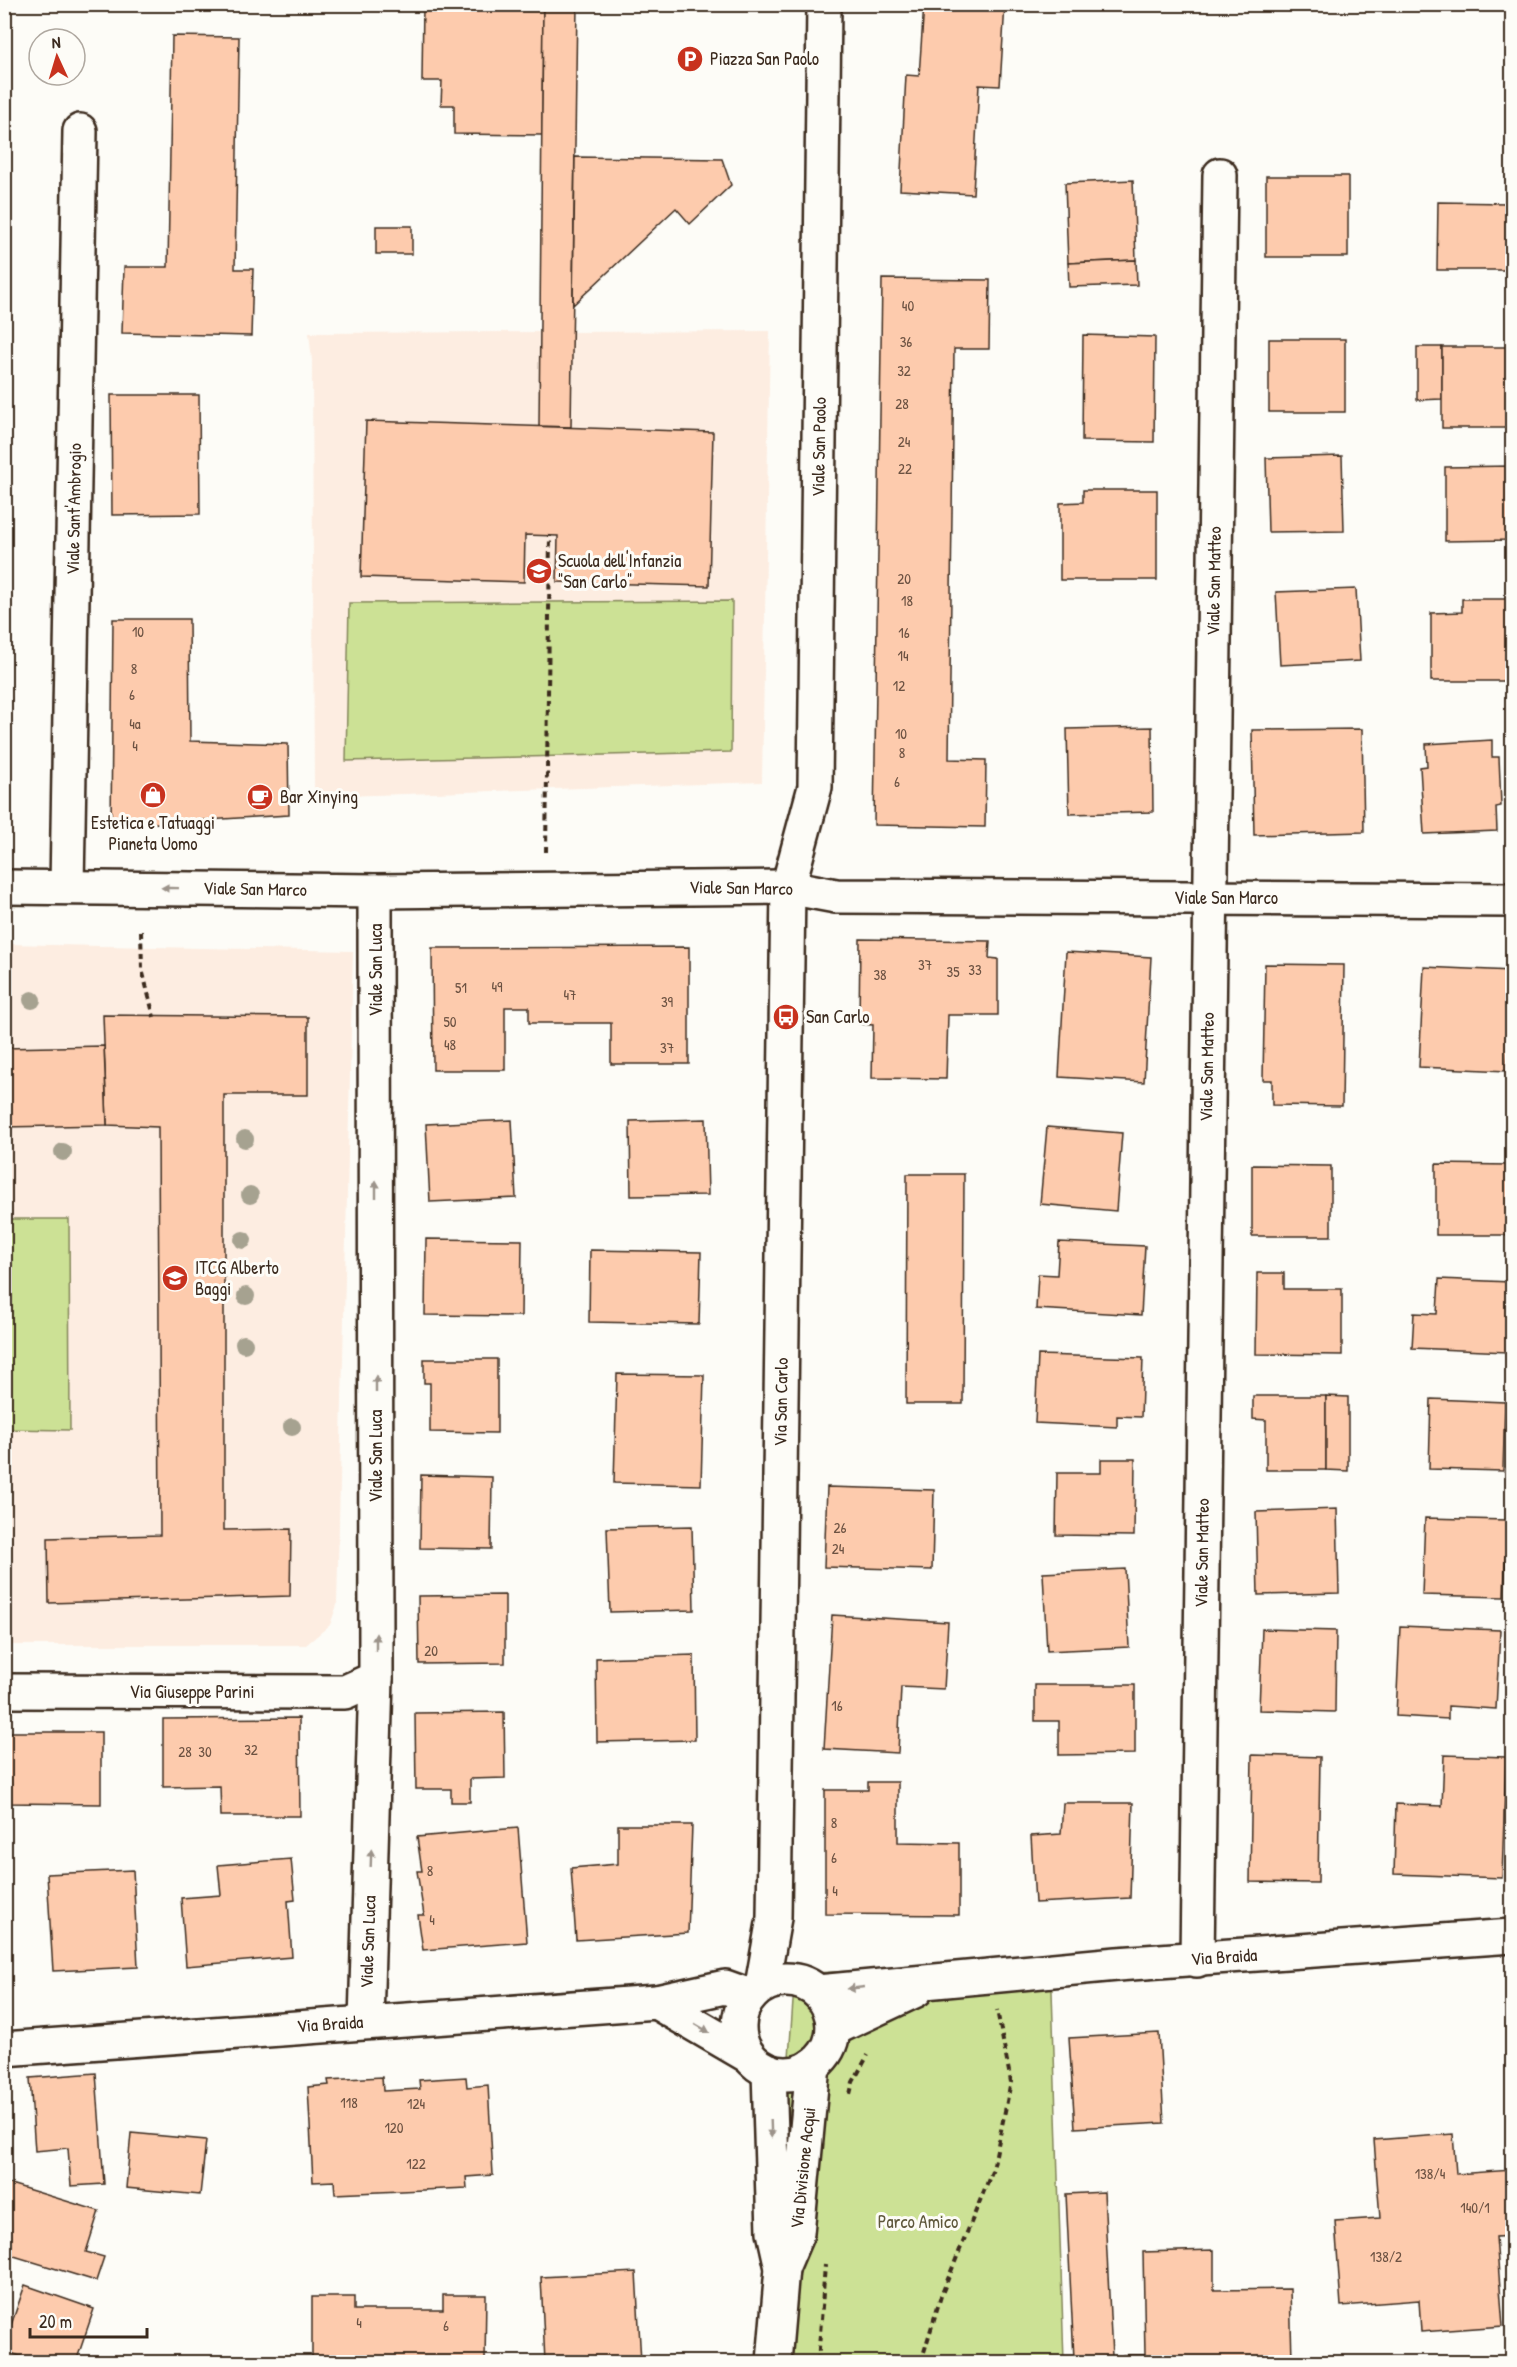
<svg xmlns="http://www.w3.org/2000/svg" width="1517" height="2367" font-family="'Patrick Hand',sans-serif">
	<rect width="100%" height="100%" fill="#fdfcf7"/>
	<filter id="ink" filterUnits="userSpaceOnUse"><feTurbulence type="fractalNoise" baseFrequency=".0167" numOctaves="2"/><feDisplacementMap in="SourceGraphic" scale="12" xChannelSelector="R" yChannelSelector="G"/><feConvolveMatrix kernelMatrix="1 2 1 2 8 2 1 2 1" color-interpolation-filters="sRGB"/></filter>
	<g filter="url(#ink)">
		<!-- built -->
		<g fill="#fdede1">
			<polygon points="770,331 762,782 314,797 312,361 309,333"/>
			<polygon points="5,944 353,951 337,1605 330,1625 306,1645 5,1645"/>
		</g>
		<!-- green -->
		<g fill="#cce195" stroke="#84865a" stroke-width="1.5">
			<polygon points="732,601 731,752 346,761 349,603"/>
			<polygon points="5,1219 69,1219 70,1430 5,1429"/>
			<polygon points="1051,1961 1064,2362 767,2362 795,1974"/>
		</g>
		<!-- building -->
		<g fill="#fdcbad" stroke="#3b2a1e" stroke-width="1.5">
			<polygon points="423,4 543,4 542,135 454,134 454,105 441,105 442,81 422,81"/>
			<polygon points="543,4 577,4 571,427 539,426"/>
			<polygon points="924,4 1005,4 1000,86 979,85 973,194 900,190 906,75 919,76"/>
			<polygon points="172,36 239,37 235,269 253,269 251,336 122,333 124,267 168,267"/>
			<polygon points="575,157 722,159 731,185 690,224 676,208 573,305"/>
			<rect x="1266" y="176" width="82" height="81"/>
			<polygon points="1133,180 1136,260 1068,263 1065,183"/>
			<polygon points="4,190 8,190 6,266 4,266"/>
			<polygon points="1438,202 1507,203 1506,270 1437,270"/>
			<rect x="376" y="226" width="36" height="28"/>
			<polygon points="1136,260 1137,285 1069,287 1068,263"/>
			<polygon points="882,279 990,280 989,349 954,349 949,759 986,760 985,827 874,825"/>
			<polygon points="1083,335 1155,337 1154,442 1082,441"/>
			<rect x="1269" y="339" width="76" height="73"/>
			<polygon points="1417,347 1442,347 1442,399 1417,400"/>
			<rect x="1442" y="347" width="70" height="81"/>
			<polygon points="111,395 199,395 200,514 112,515"/>
			<polygon points="366,421 713,432 709,586 557,582 558,536 525,535 524,582 361,577"/>
			<polygon points="1342,456 1344,531 1268,532 1266,458"/>
			<polygon points="1512,466 1512,540 1445,541 1445,467"/>
			<polygon points="1083,490 1157,490 1157,580 1060,580 1060,503 1083,502"/>
			<polygon points="1356,589 1360,661 1280,665 1276,592"/>
			<polygon points="1462,599 1512,599 1512,681 1431,681 1431,613 1462,612"/>
			<polygon points="113,619 189,619 190,741 288,744 289,815 111,826"/>
			<polygon points="1152,727 1153,812 1069,814 1067,729"/>
			<polygon points="1362,729 1364,832 1254,835 1252,730"/>
			<polygon points="1492,740 1492,757 1499,757 1501,806 1496,807 1497,831 1424,834 1420,767 1427,766 1426,744"/>
			<polygon points="860,939 990,941 989,958 998,959 998,1015 948,1015 946,1079 872,1078 873,1025 859,1024"/>
			<polygon points="689,947 689,1064 611,1064 611,1023 529,1023 529,1007 505,1007 505,1070 433,1070 432,948"/>
			<polygon points="1066,952 1151,957 1144,1082 1059,1077"/>
			<polygon points="1265,964 1344,965 1342,1106 1272,1105 1272,1080 1263,1080"/>
			<polygon points="1424,967 1512,971 1507,1071 1419,1067"/>
			<polygon points="103,1015 308,1017 308,1095 224,1095 224,1530 291,1529 290,1596 49,1603 48,1538 160,1535 158,1127 107,1125"/>
			<polygon points="104,1046 107,1125 4,1127 4,1048"/>
			<polygon points="706,1119 708,1195 631,1196 630,1121"/>
			<polygon points="512,1120 516,1198 430,1202 426,1124"/>
			<polygon points="1047,1127 1122,1133 1116,1211 1040,1204"/>
			<polygon points="1436,1164 1510,1165 1509,1235 1436,1235"/>
			<polygon points="1252,1165 1331,1166 1331,1236 1252,1236"/>
			<polygon points="907,1174 964,1174 963,1404 906,1404"/>
			<polygon points="426,1239 522,1240 521,1316 425,1315"/>
			<polygon points="1059,1242 1145,1246 1141,1315 1036,1309 1038,1274 1057,1275"/>
			<polygon points="590,1250 701,1252 699,1324 589,1322"/>
			<polygon points="1257,1273 1284,1273 1284,1289 1342,1289 1342,1355 1256,1354"/>
			<polygon points="1439,1279 1510,1282 1508,1352 1412,1348 1414,1313 1437,1314"/>
			<polygon points="1038,1355 1143,1358 1141,1417 1117,1416 1117,1427 1035,1423"/>
			<polygon points="424,1359 497,1359 497,1433 430,1432 430,1383 424,1383"/>
			<polygon points="617,1374 704,1375 701,1485 614,1483"/>
			<polygon points="1253,1396 1326,1396 1326,1470 1266,1470 1266,1420 1253,1419"/>
			<polygon points="1326,1396 1348,1397 1348,1471 1326,1470"/>
			<polygon points="1431,1399 1505,1402 1503,1471 1429,1469"/>
			<polygon points="1101,1459 1135,1459 1134,1536 1056,1535 1057,1473 1101,1473"/>
			<polygon points="421,1475 492,1477 491,1549 420,1548"/>
			<polygon points="827,1487 934,1490 932,1570 824,1567"/>
			<polygon points="1337,1509 1339,1593 1258,1595 1256,1512"/>
			<polygon points="1425,1518 1507,1520 1504,1597 1422,1595"/>
			<polygon points="692,1526 694,1610 610,1612 607,1528"/>
			<polygon points="1125,1569 1129,1647 1047,1651 1043,1573"/>
			<polygon points="505,1595 505,1663 419,1664 418,1596"/>
			<polygon points="832,1615 948,1622 944,1689 901,1687 898,1753 824,1749"/>
			<polygon points="1400,1626 1500,1630 1496,1709 1448,1706 1448,1719 1396,1716"/>
			<polygon points="1262,1629 1336,1631 1335,1712 1259,1710"/>
			<polygon points="694,1655 695,1740 597,1742 596,1658"/>
			<polygon points="1035,1685 1135,1685 1135,1754 1059,1755 1059,1721 1035,1721"/>
			<polygon points="504,1712 505,1778 470,1779 470,1802 451,1802 451,1789 416,1789 415,1713"/>
			<polygon points="299,1718 300,1816 221,1816 220,1786 163,1787 163,1719"/>
			<polygon points="4,1732 101,1732 101,1804 4,1803"/>
			<polygon points="1252,1755 1320,1757 1318,1883 1250,1882"/>
			<polygon points="1444,1755 1506,1757 1502,1878 1394,1874 1396,1804 1442,1806"/>
			<polygon points="868,1782 898,1782 898,1842 959,1843 959,1915 825,1914 825,1790 868,1790"/>
			<polygon points="1063,1803 1133,1803 1130,1898 1035,1903 1031,1836 1061,1834"/>
			<polygon points="618,1825 692,1825 688,1933 576,1940 571,1868 618,1864"/>
			<polygon points="518,1828 527,1942 423,1950 418,1915 424,1915 417,1871 422,1871 417,1837"/>
			<polygon points="291,1859 295,1900 288,1901 292,1957 186,1966 181,1898 221,1895 218,1865"/>
			<polygon points="133,1870 138,1967 53,1971 47,1874"/>
			<polygon points="4,1879 7,1942 4,1943"/>
			<polygon points="1159,2033 1164,2123 1075,2128 1069,2038"/>
			<polygon points="96,2073 104,2184 71,2186 68,2148 35,2151 30,2078"/>
			<polygon points="382,2077 383,2091 420,2089 419,2080 466,2077 467,2087 488,2085 493,2175 466,2177 467,2188 335,2194 334,2181 313,2182 308,2087 329,2085 328,2080"/>
			<polygon points="131,2133 206,2140 200,2195 126,2188"/>
			<polygon points="1453,2134 1456,2174 1512,2170 1512,2236 1496,2237 1503,2326 1421,2332 1419,2300 1341,2306 1335,2221 1380,2218 1374,2140"/>
			<polygon points="4,2182 99,2211 86,2252 104,2257 96,2281 4,2253"/>
			<polygon points="1104,2192 1112,2357 1074,2359 1066,2194"/>
			<polygon points="1214,2250 1214,2290 1290,2289 1292,2359 1264,2359 1264,2362 1123,2362 1123,2355 1145,2355 1143,2252"/>
			<polygon points="636,2272 641,2362 545,2362 541,2277"/>
			<polygon points="25,2285 94,2309 76,2362 39,2362 4,2351 4,2345"/>
			<polygon points="443,2295 486,2295 485,2362 312,2362 312,2297 354,2297 354,2310 443,2310"/>
		</g>
		<g fill="none" stroke-linecap="round" stroke-linejoin="round">
			<defs>
				<g id="minor">
					<polyline points="4,887 375,891 788,887 836,896 1512,900"/>
					<polyline points="67,887 80,131"/>
					<polyline points="4,1691 345,1692 376,1678"/>
					<polyline points="1197,1960 1220,175"/>
					<circle cx="786" cy="2027" r="47"/>
					<polyline points="762,1986 774,1918 788,887 815,787 824,4"/>
					<polyline points="818,1992 1117,1964 1512,1936"/>
					<polyline points="656,2002 747,2055"/>
					<polyline points="366,2022 376,1678 375,891"/>
					<polyline points="833,2029 916,1990"/>
					<polyline points="4,2049 656,2002 725,1987 750,1996"/>
					<polyline points="769,2071 774,2232 782,2268 774,2362"/>
					<polyline points="782,2268 797,2233 813,2065"/>
				</g>
			</defs>
			<!-- minor casing -->
			<use href="#minor" stroke="#3b2a1e" stroke-width="38"/>
			<!-- path -->
			<g stroke="#3b2a1e" stroke-width="4" stroke-dasharray="6 4.5" stroke-linecap="butt">
				<polyline points="546,852 550,536"/>
				<polyline points="141,931 142,969 154,1017"/>
				<polyline points="850,2094 853,2082 868,2055"/>
				<polyline points="818,2362 825,2265"/>
				<polyline points="921,2362 941,2296 993,2169 1011,2082 997,2010"/>
			</g>
			<!-- minor -->
			<use href="#minor" stroke="#fdfcf7" stroke-width="33"/>
		</g>
		<!-- trees -->
		<g fill="#a6a290">
			<circle cx="32" cy="1000" r="9"/>
			<circle cx="245" cy="1139" r="9"/>
			<circle cx="63" cy="1152" r="9"/>
			<circle cx="250" cy="1195" r="9"/>
			<circle cx="243" cy="1240" r="9"/>
			<circle cx="246" cy="1296" r="9"/>
			<circle cx="244" cy="1344" r="9"/>
			<circle cx="292" cy="1427" r="9"/>
		</g>
		<!-- one-way arrows -->
		<defs><path id="oneway-solid" d="M-6-.8H1V-3.2L6.5 0L1 3.2V.8H-6Z" transform="scale(1.5)"/></defs>
		<g fill="#9c938a">
			<use href="#oneway-solid" transform="translate(170 888) rotate(-179)"/>
			<use href="#oneway-solid" transform="translate(376 1189) rotate(-90)"/>
			<use href="#oneway-solid" transform="translate(376 1384) rotate(-90)"/>
			<use href="#oneway-solid" transform="translate(376 1642) rotate(-90)"/>
			<use href="#oneway-solid" transform="translate(371 1858) rotate(-88)"/>
			<use href="#oneway-solid" transform="translate(856 1988) rotate(174)"/>
			<use href="#oneway-solid" transform="translate(702 2028) rotate(30)"/>
			<use href="#oneway-solid" transform="translate(771 2129) rotate(88)"/>
		</g>
	</g>
	<!-- icons -->
	<defs>
		<symbol id="parking-disc" viewBox="-11 -11 22 22"><circle r="9.5" fill="#c8321e" stroke="#fdfcf7"/><path d="M-3.5-5.5H1a3.5 3.5 0 0 1 0 7H-1V5.5H-3.5ZM-1-3.4V-.6H.8a1.4 1.4 0 0 0 0-2.8Z" fill="#fff"/></symbol>
		<symbol id="school-disc" viewBox="-11 -11 22 22"><circle r="9.5" fill="#c8321e" stroke="#fdfcf7"/><path d="M0-5L7-2L0 1L-7-2ZM-4 1L0 2.5L4 1V4Q0 6-4 4Z" fill="#fff"/></symbol>
		<symbol id="shop-disc" viewBox="-11 -11 22 22"><circle r="9.5" fill="#c8321e" stroke="#fdfcf7"/><path d="M-5-2.5h2.3a2.7 3.5 0 0 1 5.4 0H5L5.5 6h-11ZM-1.5-2.5h3a1.5 2.3 0 0 0-3 0Z" fill="#fff"/></symbol>
		<symbol id="cafe-disc" viewBox="-11 -11 22 22"><circle r="9.5" fill="#c8321e" stroke="#fdfcf7"/><path d="M-5.5-4.5H6V0H3Q3 3.5 0 3.5H-2.5Q-5.5 3.5-5.5 0ZM3-3.2v2h1.7v-2ZM-6 4.5H4V6H-6Z" fill="#fff"/></symbol>
		<symbol id="bus-disc" viewBox="-11 -11 22 22"><circle r="9.5" fill="#c8321e" stroke="#fdfcf7"/><path d="M-5-6H5V4H4V6H2V4H-2V6H-4V4H-5ZM-3.5-4V0h7V-4ZM-3.5 1.2v1.5H-2V1.2ZM2 1.2v1.5H3.5V1.2Z" fill="#fff"/></symbol>
	</defs>
	<g fill-rule="evenodd">
		<use href="#parking-disc" x="675" y="44" width="30" height="30"/>
		<use href="#school-disc" x="524" y="556" width="30" height="30"/>
		<use href="#shop-disc" x="138" y="780" width="30" height="30"/>
		<use href="#cafe-disc" x="245" y="782" width="30" height="30"/>
		<use href="#bus-disc" x="771" y="1002" width="30" height="30"/>
		<use href="#school-disc" x="160" y="1263" width="30" height="30"/>
	</g>
	<g text-anchor="middle" stroke-width="6" stroke-linejoin="round" paint-order="stroke">
		<!-- number labels -->
		<g font-size="15" fill="#6c5242">
			<text x="908" y="311">40</text>
			<text x="906" y="347">36</text>
			<text x="904" y="376">32</text>
			<text x="902" y="409">28</text>
			<text x="904" y="447">24</text>
			<text x="905" y="474">22</text>
			<text x="904" y="584">20</text>
			<text x="907" y="606">18</text>
			<text x="138" y="637">10</text>
			<text x="904" y="638">16</text>
			<text x="903" y="661">14</text>
			<text x="134" y="674">8</text>
			<text x="899" y="691">12</text>
			<text x="132" y="700">6</text>
			<text x="135" y="729">4a</text>
			<text x="901" y="739">10</text>
			<text x="135" y="751">4</text>
			<text x="902" y="758">8</text>
			<text x="897" y="787">6</text>
			<text x="925" y="970">37</text>
			<text x="975" y="975">33</text>
			<text x="953" y="977">35</text>
			<text x="880" y="980">38</text>
			<text x="497" y="992">49</text>
			<text x="461" y="993">51</text>
			<text x="570" y="1000">47</text>
			<text x="667" y="1007">39</text>
			<text x="450" y="1027">50</text>
			<text x="450" y="1050">48</text>
			<text x="667" y="1053">37</text>
			<text x="840" y="1533">26</text>
			<text x="838" y="1554">24</text>
			<text x="431" y="1656">20</text>
			<text x="837" y="1711">16</text>
			<text x="251" y="1755">32</text>
			<text x="185" y="1757">28</text>
			<text x="205" y="1757">30</text>
			<text x="834" y="1828">8</text>
			<text x="834" y="1863">6</text>
			<text x="430" y="1876">8</text>
			<text x="835" y="1896">4</text>
			<text x="432" y="1925">4</text>
			<text x="349" y="2108">118</text>
			<text x="416" y="2109">124</text>
			<text x="394" y="2133">120</text>
			<text x="416" y="2169">122</text>
			<text x="1430" y="2179">138/4</text>
			<text x="1475" y="2213">140/1</text>
			<text x="1386" y="2262">138/2</text>
			<text x="359" y="2328">4</text>
			<text x="446" y="2331">6</text>
		</g>
		<!-- poi labels -->
		<g font-size="18" fill="#3b2a1e" stroke="#fdfcf7" text-anchor="start">
			<text x="710" y="65">Piazza San Paolo</text>
			<text x="558" y="567">Scuola dell'Infanzia<tspan x="558" dy="21">"San Carlo"</tspan></text>
			<text x="280" y="803">Bar Xinying</text>
			<text x="153" y="829" text-anchor="middle">Estetica e Tatuaggi<tspan x="153" dy="21">Pianeta Uomo</tspan></text>
			<text x="806" y="1023">San Carlo</text>
			<text x="195" y="1274">ITCG Alberto<tspan x="195" dy="21">Baggi</tspan></text>
		</g>
		<!-- street labels -->
		<g font-size="18" fill="#3b2a1e" stroke="#fdfcf7">
			<text transform="translate(819 447) rotate(-89)" y="6">Viale San Paolo</text>
			<text transform="translate(74 509) rotate(-89)" y="6">Viale Sant'Ambrogio</text>
			<text transform="translate(1214 581) rotate(-89)" y="6">Viale San Matteo</text>
			<text transform="translate(741 888) rotate(1)" y="6">Viale San Marco</text>
			<text transform="translate(255 889) rotate(1)" y="6">Viale San Marco</text>
			<text x="1226" y="904">Viale San Marco</text>
			<text transform="translate(376 970) rotate(-90)" y="6">Viale San Luca</text>
			<text transform="translate(1207 1067) rotate(-89)" y="6">Viale San Matteo</text>
			<text transform="translate(781 1402) rotate(-89)" y="6">Via San Carlo</text>
			<text transform="translate(376 1456) rotate(-90)" y="6">Viale San Luca</text>
			<text transform="translate(1202 1553) rotate(-89)" y="6">Viale San Matteo</text>
			<text x="192" y="1698">Via Giuseppe Parini</text>
			<text transform="translate(368 1942) rotate(-88)" y="6">Viale San Luca</text>
			<text transform="translate(1224 1957) rotate(-4)" y="6">Via Braida</text>
			<text transform="translate(330 2024) rotate(-4)" y="6">Via Braida</text>
			<text transform="translate(803 2168) rotate(-84)" y="6">Via Divisione Acqui</text>
		</g>
		<!-- park labels -->
		<g font-size="18" fill="#5f583c" stroke="#fdfcf7">
			<text x="918" y="2228">Parco Amico</text>
		</g>
	</g>
	<!-- margin -->
	<rect width="1517" height="2367" fill="none" stroke="#fdfcf7" stroke-width="24"/>
	<rect x="12" y="12" width="1493" height="2343" fill="none" stroke="#3b2a1e" stroke-width="2" filter="url(#ink)"/>
	<!-- north arrow -->
	<g transform="translate(57 57) rotate(356)"><circle r="28" fill="#fdfcf7" stroke="#afa8a0" stroke-width="1.5"/>
	<path d="M0-4.5L10 22L0 15L-10 22Z" fill="#c8321e"/>
	<text y="-9" font-size="16" font-weight="bold" text-anchor="middle" fill="#3b2a1e">N</text>
	</g>
	<!-- scale -->
	<path d="M30 2328v9h117v-9" fill="none" stroke="#3b2a1e" stroke-width="3"/>
	<text x="39" y="2328" font-size="18" fill="#3b2a1e" stroke="#fdfcf7" stroke-width="4.5" paint-order="stroke">20 m</text>
</svg>
